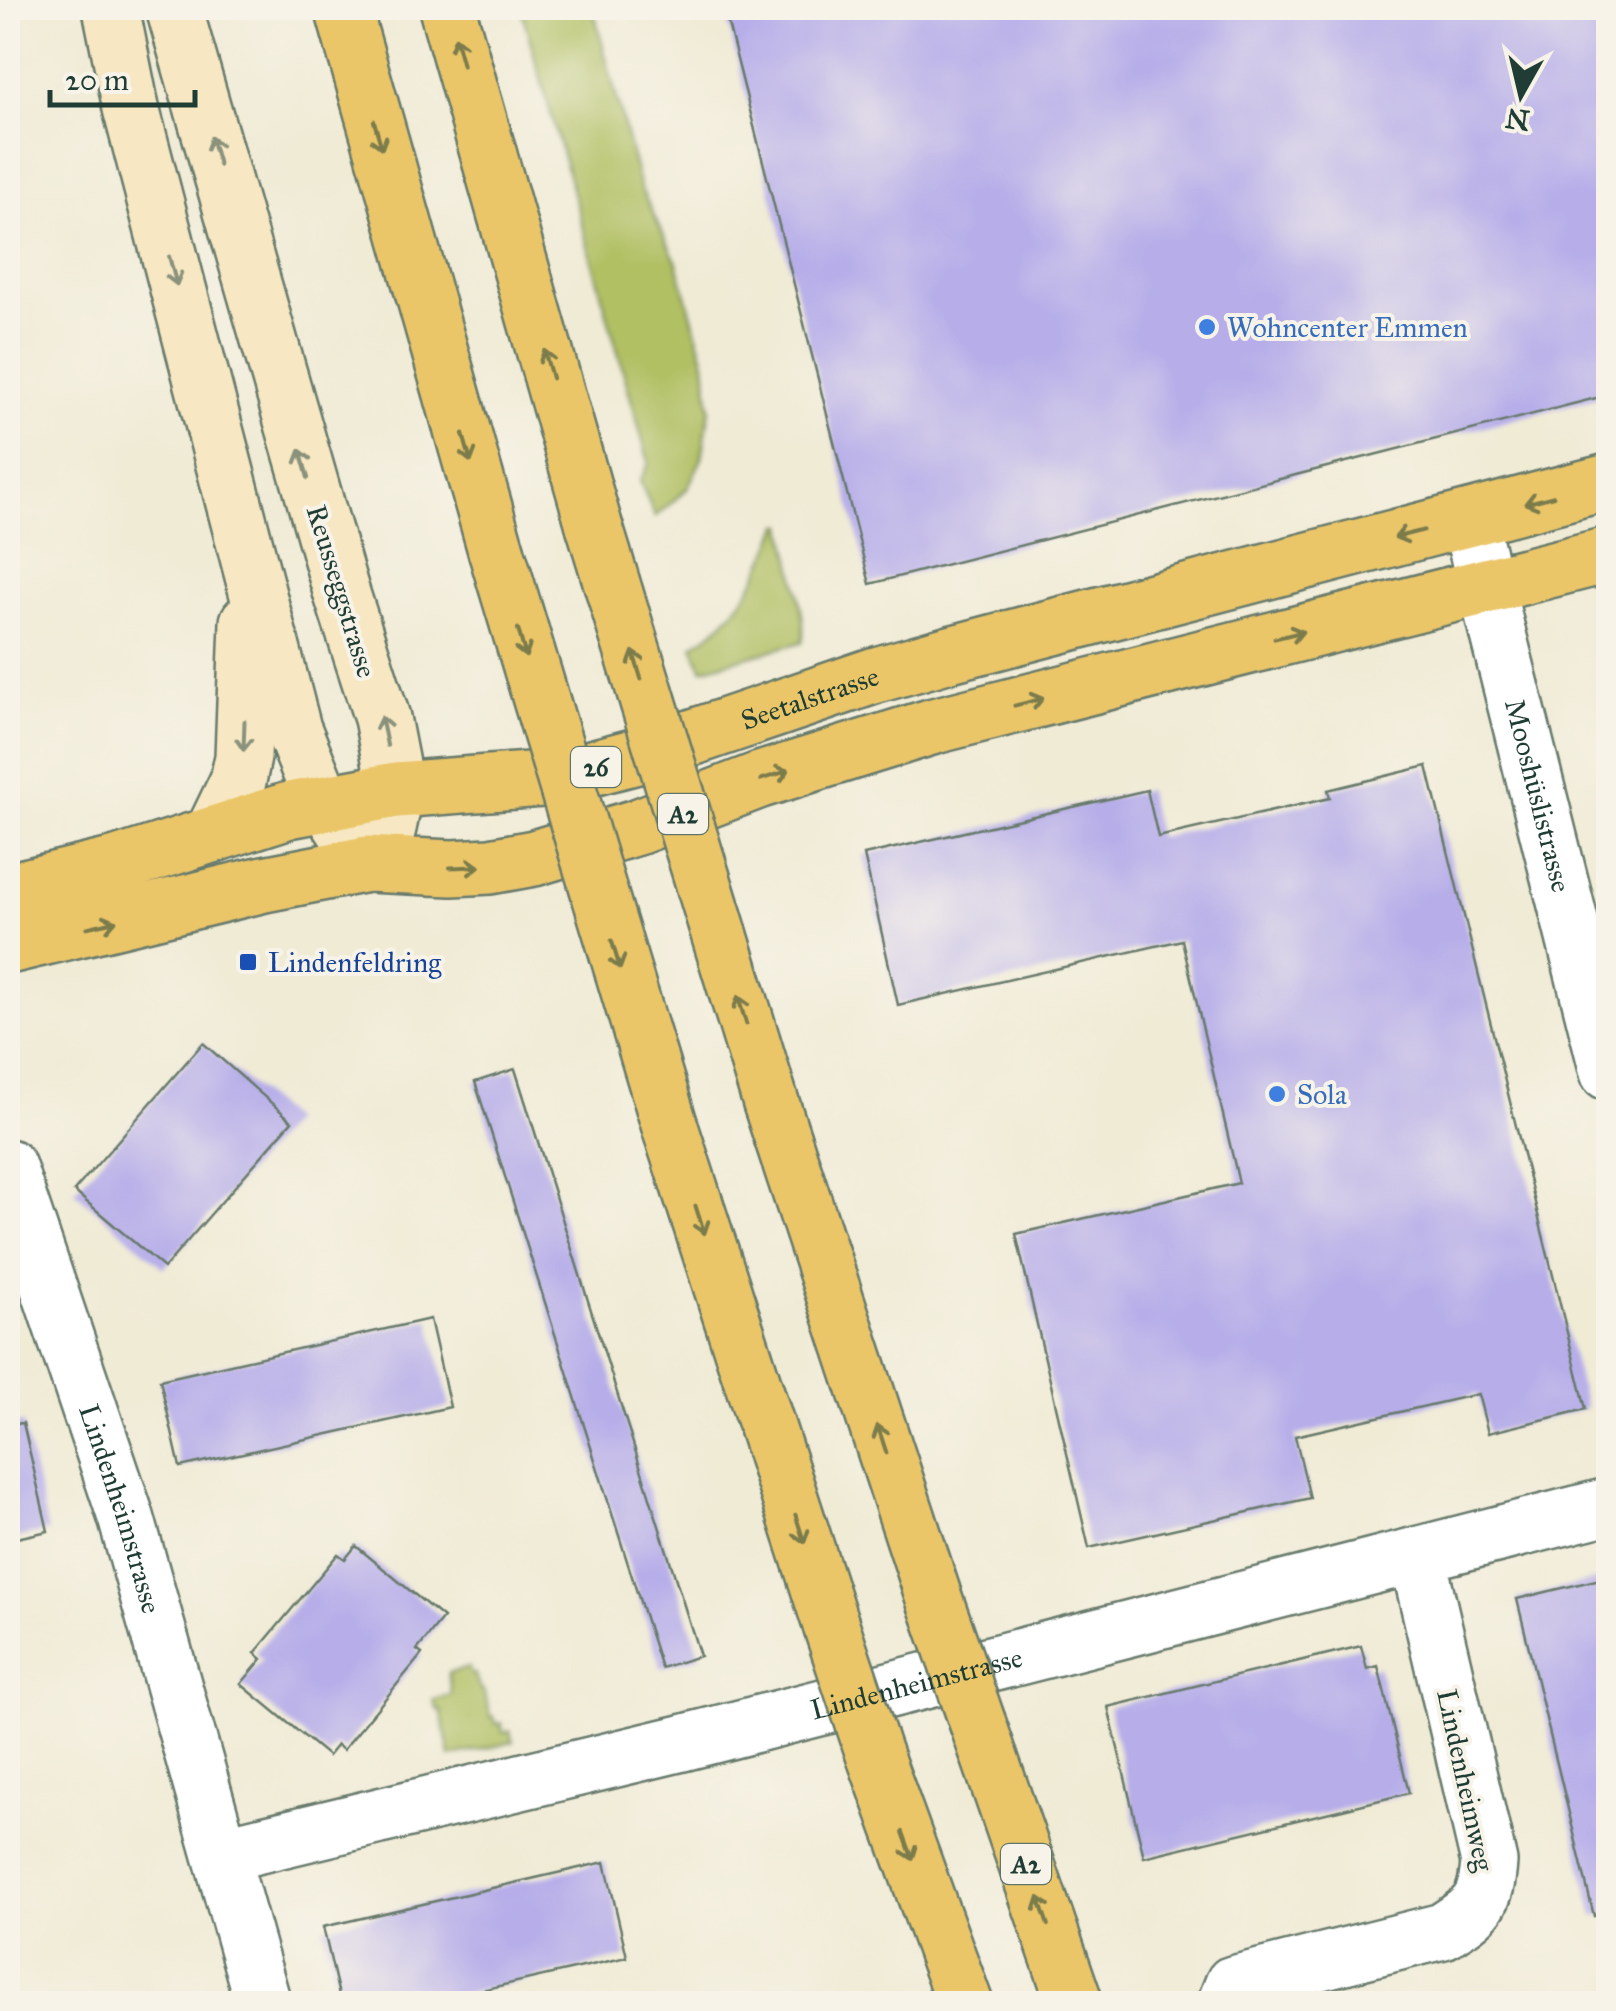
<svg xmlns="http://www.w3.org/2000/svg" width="1616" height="2011" font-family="'IM FELL Great Primer',serif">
	<rect width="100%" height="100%" fill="#f7f3e8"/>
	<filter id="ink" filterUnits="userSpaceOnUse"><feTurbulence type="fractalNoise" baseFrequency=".01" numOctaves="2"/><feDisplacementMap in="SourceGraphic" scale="20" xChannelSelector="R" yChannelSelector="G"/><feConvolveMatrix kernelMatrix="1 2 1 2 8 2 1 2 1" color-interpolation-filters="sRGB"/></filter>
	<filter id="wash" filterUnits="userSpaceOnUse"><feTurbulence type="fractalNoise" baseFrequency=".0048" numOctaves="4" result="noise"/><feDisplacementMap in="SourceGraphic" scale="40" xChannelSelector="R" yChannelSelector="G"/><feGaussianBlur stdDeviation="2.25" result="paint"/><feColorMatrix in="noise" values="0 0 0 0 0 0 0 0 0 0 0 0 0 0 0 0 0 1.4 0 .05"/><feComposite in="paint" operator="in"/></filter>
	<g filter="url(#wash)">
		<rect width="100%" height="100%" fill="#f0ebd5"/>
		<!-- green -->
		<g fill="#b1c063" stroke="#687e4c" stroke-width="2.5">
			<polygon points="521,8 593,8 640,187 677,263 705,362 710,408 702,458 687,489 655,517 640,481 649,463"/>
			<path d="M780 525H784C788 551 809 624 802 642L702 669 693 645C741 617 760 575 780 525Z"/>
			<polygon points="469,1668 471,1675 475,1674 480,1690 483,1690 491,1717 494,1716 496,1724 501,1723 503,1733 510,1731 513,1742 450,1757 441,1710 437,1710 434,1700 451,1695 448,1673"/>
		</g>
		<g id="blocks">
			<!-- building -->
			<g fill="#b6ade9">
				<polygon points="724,8 1608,8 1608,395 870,584"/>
				<polygon points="1427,766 1586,1409 1488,1433 1478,1394 1295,1436 1310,1498 1089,1548 1016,1234 1239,1183 1182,940 898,1005 864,855 1147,790 1158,837 1330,798 1328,790"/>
				<polygon points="203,1043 292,1121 164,1268 74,1191"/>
				<polygon points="515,1069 700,1656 661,1668 475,1082"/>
				<polygon points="430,1319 450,1407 180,1467 160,1380"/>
				<polygon points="23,1423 48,1531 8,1540 8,1425"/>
				<polygon points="356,1546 443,1618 417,1650 422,1654 343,1750 337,1745 328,1756 241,1684 262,1659 255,1653 338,1554 345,1559"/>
				<polygon points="1608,1577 1608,1914 1594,1916 1517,1599"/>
				<polygon points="1361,1646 1367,1669 1378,1666 1409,1793 1144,1857 1108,1707"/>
				<polygon points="605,1862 627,1957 420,2004 341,2004 323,1927"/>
			</g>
		</g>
	</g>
	<g filter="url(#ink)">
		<use href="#blocks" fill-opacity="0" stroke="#687a6c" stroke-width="2.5"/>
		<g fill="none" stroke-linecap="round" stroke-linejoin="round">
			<defs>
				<g id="minor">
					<path id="s1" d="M8 1167 126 1517 263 2004"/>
					<path id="s2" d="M222 1854 682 1743 1608 1506"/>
					<path d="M1225 2004 1233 1984 1443 1931C1478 1909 1486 1903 1489 1862L1417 1555"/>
				</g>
				<g id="tertiary">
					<path id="s3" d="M1469 519 1608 1072"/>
				</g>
				<g id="secondary">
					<polyline points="111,8 131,108 293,729 317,788 367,864 388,828 396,790 382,718 341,591 174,8"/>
					<polyline points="212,835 238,781 243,757 248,622"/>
				</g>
				<g id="primary">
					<path id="s4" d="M8 891 117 865 289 810 396 790 543 779 584 770 641 755 873 676 950 654 1608 482"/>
					<polyline points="8,946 264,884 367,864 452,868 490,866 534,858 637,827 760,780 934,726 1608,555"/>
				</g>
				<g id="motorway">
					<polyline points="343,8 496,550"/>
					<polyline points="447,8 594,525"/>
					<polyline points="771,1103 934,1598"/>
					<polyline points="670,1127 831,1625"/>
					<polyline points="978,1724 1075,2004"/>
					<polyline points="874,1754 965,2004"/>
				</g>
			</defs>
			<!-- minor casing -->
			<use href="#minor" stroke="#687a6c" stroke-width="60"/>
			<!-- tertiary casing -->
			<use href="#tertiary" stroke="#687a6c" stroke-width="60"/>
			<!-- secondary casing -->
			<use href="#secondary" stroke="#687a6c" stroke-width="60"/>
			<!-- primary casing -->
			<use href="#primary" stroke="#687a6c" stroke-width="60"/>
			<!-- motorway casing -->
			<use href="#motorway" stroke="#687a6c" stroke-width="60"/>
			<!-- minor -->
			<use href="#minor" stroke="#fff" stroke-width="55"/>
			<!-- tertiary -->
			<use href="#tertiary" stroke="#fff" stroke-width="55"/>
			<!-- secondary -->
			<use href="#secondary" stroke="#f7e8c3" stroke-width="55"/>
			<!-- primary -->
			<use href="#primary" stroke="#ebc669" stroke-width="55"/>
			<!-- motorway -->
			<use href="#motorway" stroke="#ebc669" stroke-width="55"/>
			<defs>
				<g id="motorway-bridge">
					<polyline points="594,525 771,1103"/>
					<polyline points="496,550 670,1127"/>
					<polyline points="934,1598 978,1724"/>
					<polyline points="831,1625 874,1754"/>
				</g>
			</defs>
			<!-- motorway-bridge casing -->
			<use href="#motorway-bridge" stroke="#687a6c" stroke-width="60" stroke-linecap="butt"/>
			<!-- motorway-bridge -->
			<use href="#motorway-bridge" stroke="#ebc669" stroke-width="55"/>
		</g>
		<!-- one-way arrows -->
		<defs><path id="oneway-shaft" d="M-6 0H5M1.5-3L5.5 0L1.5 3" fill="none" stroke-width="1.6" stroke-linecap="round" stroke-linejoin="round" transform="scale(2.5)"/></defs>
		<g stroke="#7b7b4c">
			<use href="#oneway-shaft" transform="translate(459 51) rotate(-105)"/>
			<use href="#oneway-shaft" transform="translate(378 135) rotate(74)"/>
			<use href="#oneway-shaft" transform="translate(548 364) rotate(-106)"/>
			<use href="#oneway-shaft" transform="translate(467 448) rotate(74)"/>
			<use href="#oneway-shaft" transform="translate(1539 500) rotate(165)"/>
			<use href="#oneway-shaft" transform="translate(1409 534) rotate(166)"/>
			<use href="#oneway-shaft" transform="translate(1289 635) rotate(-14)"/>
			<use href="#oneway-shaft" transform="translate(522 643) rotate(74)"/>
			<use href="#oneway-shaft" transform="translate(637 665) rotate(-107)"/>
			<use href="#oneway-shaft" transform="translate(1029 702) rotate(-14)"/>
			<use href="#oneway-shaft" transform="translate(775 775) rotate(-18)"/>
			<use href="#oneway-shaft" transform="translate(465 867) rotate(-2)"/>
			<use href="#oneway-shaft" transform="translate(102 924) rotate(-13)"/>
			<use href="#oneway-shaft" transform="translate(616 955) rotate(73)"/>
			<use href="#oneway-shaft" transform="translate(742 1010) rotate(-107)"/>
			<use href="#oneway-shaft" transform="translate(700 1220) rotate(72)"/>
			<use href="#oneway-shaft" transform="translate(882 1439) rotate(-108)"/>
			<use href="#oneway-shaft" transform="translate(800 1529) rotate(72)"/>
			<use href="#oneway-shaft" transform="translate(908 1846) rotate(70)"/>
			<use href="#oneway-shaft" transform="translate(1043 1911) rotate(-109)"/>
		</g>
		<g stroke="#8b927c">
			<use href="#oneway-shaft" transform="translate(215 151) rotate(-106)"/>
			<use href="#oneway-shaft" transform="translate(173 271) rotate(75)"/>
			<use href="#oneway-shaft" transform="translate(304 464) rotate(-106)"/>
			<use href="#oneway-shaft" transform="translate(384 731) rotate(-102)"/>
			<use href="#oneway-shaft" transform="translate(244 736) rotate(92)"/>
		</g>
	</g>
	<!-- markers -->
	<g fill="#3f7fe0" stroke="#f7f3e8" stroke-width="4">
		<circle cx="1207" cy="327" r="10"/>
		<circle cx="1277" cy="1094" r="10"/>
	</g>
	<rect fill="#1a4fb4" stroke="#f7f3e8" stroke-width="4" x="238" y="952" width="20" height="20" rx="5"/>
	<g text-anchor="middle" stroke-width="8" stroke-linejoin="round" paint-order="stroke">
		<!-- shield labels -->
		<g fill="#f7f3e8" stroke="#60746a" stroke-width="2.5">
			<rect x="571" y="747" width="50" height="40" rx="8"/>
			<rect x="658" y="794" width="50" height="40" rx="8"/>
			<rect x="1001" y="1844" width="50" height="40" rx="8"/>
		</g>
		<g font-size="25" font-weight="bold" fill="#1f3d34">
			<text x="596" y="776">26</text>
			<text x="683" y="823">A2</text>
			<text x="1026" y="1873">A2</text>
		</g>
		<!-- shop labels -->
		<g font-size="28" fill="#366cbe" stroke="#f7f3e8" text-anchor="start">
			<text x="1227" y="337">Wohncenter Emmen</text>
			<text x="1297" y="1104">Sola</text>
		</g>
		<!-- street labels -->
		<g font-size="28" fill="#1f3d34" stroke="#f7f3e8">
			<text transform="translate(342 591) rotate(73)" y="10">Reusseggstrasse</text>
			<text dy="10" stroke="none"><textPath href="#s4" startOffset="828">Seetalstrasse</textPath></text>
			<text dy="10" stroke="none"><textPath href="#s3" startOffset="285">Mooshüslistrasse</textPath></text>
			<text dy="10" stroke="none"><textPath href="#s1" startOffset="360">Lindenheimstrasse</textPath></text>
			<text dy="10" stroke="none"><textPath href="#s2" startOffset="715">Lindenheimstrasse</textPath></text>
			<text transform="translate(1466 1780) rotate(78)" y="10">Lindenheimweg</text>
		</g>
		<!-- transit labels -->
		<g font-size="28" fill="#164399" stroke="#f7f3e8" text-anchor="start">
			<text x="268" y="972">Lindenfeldring</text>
		</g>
	</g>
	<!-- margin -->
	<rect width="1616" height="2011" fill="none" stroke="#f7f3e8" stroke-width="40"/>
	<!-- north arrow -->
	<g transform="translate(1521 95) rotate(188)" stroke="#f7f3e8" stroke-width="8" paint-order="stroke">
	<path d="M0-8L18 38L0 25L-18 38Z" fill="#1f3d34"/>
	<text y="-15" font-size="28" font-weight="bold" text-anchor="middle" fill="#1f3d34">N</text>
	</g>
	<!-- scale -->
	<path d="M50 90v15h145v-15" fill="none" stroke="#1f3d34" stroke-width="5"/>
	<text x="65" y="90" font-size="30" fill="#1f3d34" stroke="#f7f3e8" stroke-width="8" paint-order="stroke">20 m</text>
</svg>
